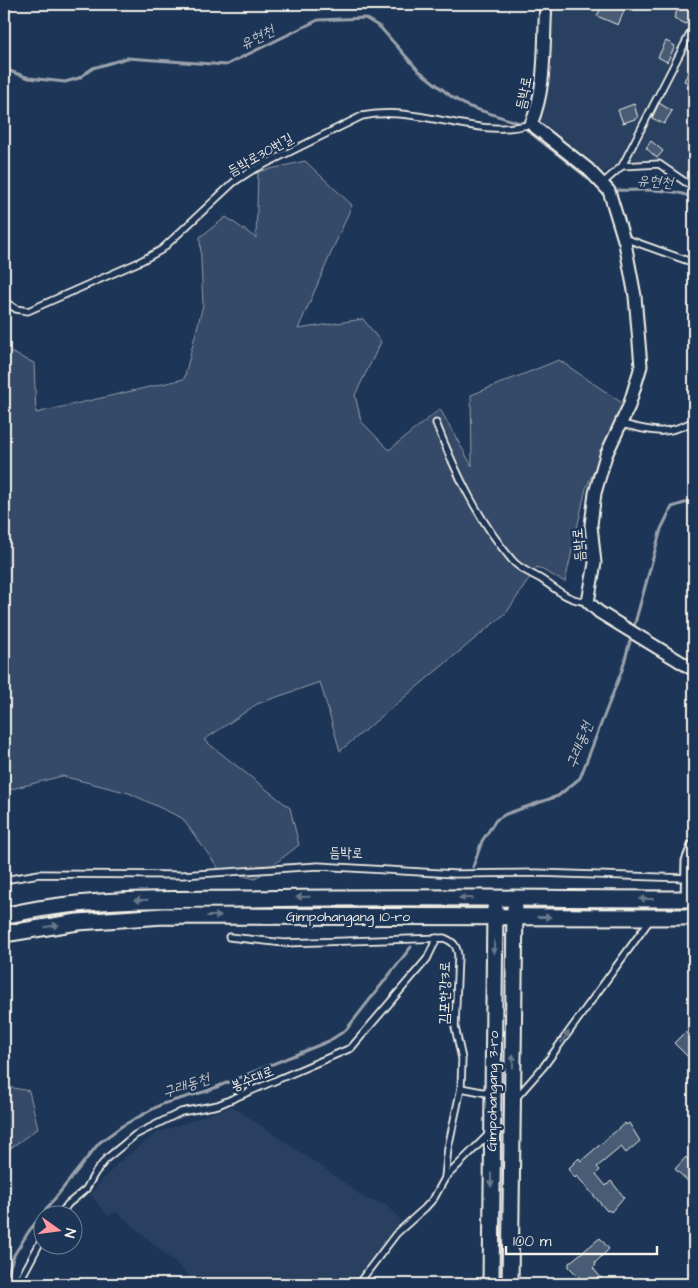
<svg xmlns="http://www.w3.org/2000/svg" width="698" height="1288" font-family="'Architects Daughter','Poor Story',sans-serif">
	<rect width="100%" height="100%" fill="#1d3557"/>
	<filter id="ink" filterUnits="userSpaceOnUse"><feTurbulence type="fractalNoise" baseFrequency=".02" numOctaves="2"/><feDisplacementMap in="SourceGraphic" scale="10" xChannelSelector="R" yChannelSelector="G"/><feConvolveMatrix kernelMatrix="1 2 1 2 8 2 1 2 1" color-interpolation-filters="sRGB"/></filter>
	<g filter="url(#ink)">
		<!-- built -->
		<g fill="#2a4060">
			<polygon points="551,4 694,4 694,182 668,164 658,160 631,161 619,164 603,173 565,147 541,127 539,122"/>
			<polygon points="232,1106 341,1180 364,1198 386,1205 401,1220 356,1284 199,1284 117,1212 108,1216 90,1194 118,1163 156,1133"/>
		</g>
		<!-- green -->
		<g fill="#354a67" stroke="#949ea8">
			<polygon points="305,161 352,205 298,329 363,319 381,342 355,395 361,421 389,450 440,409 472,466 471,395 559,360 625,405 586,488 565,582 537,567 507,612 340,751 320,682 257,704 204,740 290,808 299,845 255,879 219,869 182,818 129,793 62,776 4,791 4,349 34,363 36,413 184,379 203,305 200,237 226,217 256,238 258,172"/>
			<polygon points="4,1086 29,1091 38,1128 4,1153"/>
		</g>
		<g fill="none" stroke-linecap="round" stroke-linejoin="round">
			<!-- stream -->
			<g stroke="#9aa2ab" stroke-width="3">
				<polyline points="4,69 29,78 65,82 79,78 93,68 127,58 226,65 318,20 365,18 380,27 418,70 452,97 467,106 519,123"/>
				<polyline points="527,130 593,182"/>
				<path d="M613 190C638 191 672 187 694 198"/>
				<polyline points="473,867 482,841 496,820 506,814 558,796 580,778 622,670 661,529 672,507 694,500"/>
				<polyline points="4,1284 14,1255 29,1231 99,1143 122,1126 162,1104 207,1091 329,1041 346,1030 411,947"/>
			</g>
		</g>
		<!-- building -->
		<g fill="#485b74" stroke="#f4f1e8">
			<polygon points="603,4 627,4 618,25 597,16"/>
			<polygon points="680,4 694,10 686,24 674,18"/>
			<polygon points="666,41 675,46 667,62 658,57"/>
			<polygon points="694,61 694,86 684,81"/>
			<polygon points="659,103 672,111 664,124 652,118"/>
			<polygon points="634,104 638,118 623,123 618,110"/>
			<polygon points="651,141 663,151 657,158 646,148"/>
			<polygon points="694,1027 694,1063 674,1043 685,1032 687,1034"/>
			<polygon points="625,1123 626,1125 629,1123 640,1141 626,1153 621,1147 597,1167 600,1170 596,1174 606,1186 611,1181 624,1197 611,1212 609,1210 607,1211 577,1176 575,1178 568,1169 579,1158 581,1161"/>
			<polygon points="694,1156 694,1187 675,1169 686,1157 689,1161"/>
			<polygon points="600,1238 609,1249 595,1263 596,1265 593,1268 606,1284 586,1284 569,1267 569,1263"/>
		</g>
		<g fill="none" stroke-linecap="round" stroke-linejoin="round">
			<defs>
				<g id="lane">
					<polyline points="622,166 694,26"/>
					<polyline points="603,183 622,166 659,164 694,188"/>
					<polyline points="624,238 694,263"/>
					<path d="M4 301 16 309 28 311 139 262 161 250 234 182 251 171 362 116C420 104 475 140 531 124"/>
					<path d="M436 423C455 471 478 520 512 560 519 569 531 573 541 579 557 590 567 600 588 602"/>
					<path d="M621 424C654 431 663 437 694 421"/>
					<polyline points="4,880 39,874 182,875 318,866 455,874 537,873 687,878"/>
					<path d="M229 937 284 943 444 938C454 942 457 946 458 956L455 1027 462 1059 461 1088 492 1094"/>
					<polyline points="516,1098 544,1066 650,920"/>
					<polyline points="445,1177 448,1148 461,1088"/>
					<polyline points="59,1216 68,1204 86,1189 95,1173 107,1158 135,1135 181,1112 218,1105 351,1048 427,959 437,938"/>
					<polyline points="18,1284 42,1239"/>
					<polyline points="358,1284 396,1234 425,1208 434,1198 445,1178 490,1133"/>
				</g>
				<g id="street">
					<path d="M546 4C543 44 547 87 531 124L588 169 609 191 625 243 635 296 641 366 629 406 606 455 595 493 591 525 595 563 588 602 599 612 694 670"/>
					<polyline points="687,899 688,861 694,846"/>
				</g>
				<g id="secondary">
					<path d="M4 916C82 897 164 900 244 899 394 896 544 899 694 899"/>
					<polyline points="4,934 78,922 164,916 694,917"/>
					<polyline points="491,1284 495,908"/>
					<polyline points="510,1284 515,908"/>
				</g>
			</defs>
			<!-- lane casing -->
			<use href="#lane" stroke="#f4f1e8" stroke-width="9"/>
			<!-- street casing -->
			<use href="#street" stroke="#f4f1e8" stroke-width="15"/>
			<!-- secondary casing -->
			<use href="#secondary" stroke="#f4f1e8" stroke-width="19"/>
			<!-- lane -->
			<use href="#lane" stroke="#1d3557" stroke-width="5.5"/>
			<!-- street -->
			<use href="#street" stroke="#1d3557" stroke-width="11"/>
			<!-- secondary -->
			<use href="#secondary" stroke="#1d3557" stroke-width="15"/>
		</g>
		<!-- one-way arrows -->
		<defs><path id="oneway-solid" d="M-6-.8H1V-3.2L6.5 0L1 3.2V.8H-6Z" transform="scale(1.25)"/></defs>
		<g fill="#68778a">
			<use href="#oneway-solid" transform="translate(303 897) rotate(179)"/>
			<use href="#oneway-solid" transform="translate(466 898) rotate(-179)"/>
			<use href="#oneway-solid" transform="translate(646 899) rotate(-180)"/>
			<use href="#oneway-solid" transform="translate(141 900) rotate(179)"/>
			<use href="#oneway-solid" transform="translate(214 916)"/>
			<use href="#oneway-solid" transform="translate(544 917)"/>
			<use href="#oneway-solid" transform="translate(52 926) rotate(-9)"/>
			<use href="#oneway-solid" transform="translate(494 947) rotate(91)"/>
			<use href="#oneway-solid" transform="translate(565 1037) rotate(-54)"/>
			<use href="#oneway-solid" transform="translate(513 1061) rotate(-89)"/>
			<use href="#oneway-solid" transform="translate(491 1180) rotate(90)"/>
		</g>
	</g>
	<g text-anchor="middle" stroke-width="5" stroke-linejoin="round" paint-order="stroke">
		<!-- street labels -->
		<g font-size="14" fill="#f4f1e8" stroke="#1d3557">
			<text transform="translate(523 93) rotate(-78)" y="5">듬박로</text>
			<text transform="translate(260 154) rotate(-29)" y="5">듬박로30번길</text>
			<text transform="translate(578 545) rotate(-94)" y="5">듬박로</text>
			<text transform="translate(346 852) rotate(2)" y="5">듬박로</text>
			<text x="348" y="921">Gimpohangang 10-ro</text>
			<text transform="translate(444 993) rotate(-89)" y="5">김포한강3로</text>
			<text transform="translate(252 1078) rotate(-22)" y="5">봉수대로</text>
			<text transform="translate(492 1091) rotate(-89)" y="5">Gimpohangang 3-ro</text>
		</g>
		<!-- water labels -->
		<g font-size="15" font-style="italic" fill="#c0c3c4" stroke="#1d3557">
			<text transform="translate(257 37) rotate(-26)" y="5">유현천</text>
			<text transform="translate(655 181) rotate(4)" y="5">유현천</text>
			<text transform="translate(579 745) rotate(-69)" y="5">구래동천</text>
			<text transform="translate(186 1085) rotate(-18)" y="5">구래동천</text>
		</g>
	</g>
	<!-- margin -->
	<rect width="698" height="1288" fill="none" stroke="#1d3557" stroke-width="20"/>
	<rect x="10" y="10" width="678" height="1268" fill="none" stroke="#f4f1e8" stroke-width="2" filter="url(#ink)"/>
	<!-- north arrow -->
	<g transform="translate(58 1230) rotate(104)"><circle r="24" fill="#1d3557" stroke="#738091"/>
	<path d="M0-4L9 19L0 12L-9 19Z" fill="#ff9aa2"/>
	<text y="-8" font-size="14" font-weight="bold" text-anchor="middle" fill="#f4f1e8">N</text>
	</g>
	<!-- scale -->
	<path d="M506 1246v8h151v-8" fill="none" stroke="#f4f1e8" stroke-width="2.5"/>
	<text x="513" y="1246" font-size="15" fill="#f4f1e8" stroke="#1d3557" stroke-width="4" paint-order="stroke">100 m</text>
</svg>
